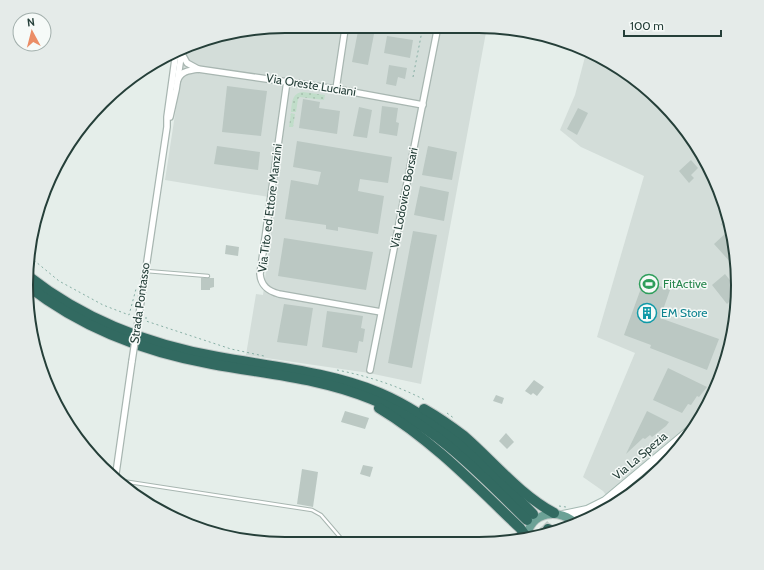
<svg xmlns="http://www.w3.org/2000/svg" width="764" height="570" font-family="Cabin,sans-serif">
	<defs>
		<pattern id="grass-dots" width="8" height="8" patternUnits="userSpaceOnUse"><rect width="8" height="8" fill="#c0ddc9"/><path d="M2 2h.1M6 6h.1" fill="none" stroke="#a5bfad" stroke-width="1.8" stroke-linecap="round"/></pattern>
	</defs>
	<rect width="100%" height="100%" fill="#e5eeea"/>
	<!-- built -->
	<g fill="#d3ddd9">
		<polygon points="285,26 487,27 421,384 369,373 246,355 256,294 263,295 275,198 165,180 185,49 218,35"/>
		<polygon points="586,53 623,70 685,128 729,218 736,319 703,415 636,491 613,504 603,491 583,477 635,353 597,337 644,176 581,147 560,130 575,95"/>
	</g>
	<!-- grass -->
	<g fill="url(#grass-dots)">
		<path d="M303 92 325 95 324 100 300 97 298 99 296 112H291C292 102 292 93 303 92Z"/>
		<polygon points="291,113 295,114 293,127 289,127"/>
	</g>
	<!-- building -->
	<g fill="#bbc8c3">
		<polygon points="359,26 375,29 368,65 352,62"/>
		<polygon points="387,36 413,40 410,58 384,53"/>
		<polygon points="389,65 407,68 405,79 398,77 396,86 386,84"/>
		<polygon points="227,86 267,91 261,136 222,132"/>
		<polygon points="303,99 320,102 319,108 340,111 337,134 299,128"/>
		<polygon points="382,106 398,108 396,122 399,123 397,136 379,133"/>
		<polygon points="359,107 372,110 367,138 353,136"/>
		<polygon points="578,108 588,113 577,135 567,129"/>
		<polygon points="297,141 392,157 388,183 360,179 358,191 384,196 378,234 338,227 338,231 326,229 326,225 285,219 291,180 318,185 321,172 293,167"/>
		<polygon points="217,146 260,152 258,170 214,164"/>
		<polygon points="428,146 457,152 452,180 422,175"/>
		<polygon points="691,160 698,168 691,175 694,178 689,183 679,171"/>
		<polygon points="420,186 449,192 444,221 414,215"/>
		<polygon points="729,217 729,218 732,264 714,244 727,232 721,224"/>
		<polygon points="413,231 437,235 412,368 388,363"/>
		<polygon points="284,238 373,252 366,290 278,276"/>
		<polygon points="226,245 239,247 238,256 225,254"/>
		<polygon points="725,274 733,284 730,287 734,292 734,297 727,304 712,285"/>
		<polygon points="201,278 214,278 214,287 210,288 210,290 201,290"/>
		<polygon points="644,280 670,290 660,318 719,339 707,370 650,348 651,345 624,335"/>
		<polygon points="284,304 313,308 307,346 277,342"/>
		<polygon points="327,311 363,316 361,328 365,329 363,342 359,341 357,353 322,347"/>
		<polygon points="668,368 707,387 699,397 697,396 691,405 688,404 682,413 653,400"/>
		<polygon points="534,380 544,387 537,396 533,393 531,395 525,391"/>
		<polygon points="496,395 504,398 502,404 493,401"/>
		<polygon points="345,411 369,418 365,429 341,422"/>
		<polygon points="647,411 669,422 666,426 652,437 650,435 645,439 643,438 626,454"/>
		<polygon points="506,433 514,442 507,449 499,441"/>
		<polygon points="363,465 373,467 370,477 360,474"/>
		<polygon points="302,469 318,472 313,507 297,504"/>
	</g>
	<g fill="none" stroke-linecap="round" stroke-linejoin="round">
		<!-- highway-tunnel -->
		<g stroke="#bfcbc7" stroke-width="10" stroke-dasharray="10 5" stroke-linecap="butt">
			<polyline points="533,514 548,529"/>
			<polyline points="527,520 542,534"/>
		</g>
		<defs>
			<g id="lane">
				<polyline points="146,271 208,276"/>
				<polyline points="116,480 312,510 321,515 345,543"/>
			</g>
			<g id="street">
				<polyline points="182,54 187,63 198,69"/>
				<path d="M287 81 260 274C261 286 268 291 279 294L381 312"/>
				<path d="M177 82C180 71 188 71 198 69L336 89 423 105"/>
				<polyline points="336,89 345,29"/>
				<polyline points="170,117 176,90 182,50"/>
				<polyline points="139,315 167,127 167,117 176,52"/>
				<polyline points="370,370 438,26"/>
				<polyline points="115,480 132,361"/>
			</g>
			<g id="secondary">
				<polyline points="563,515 587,510 605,501 690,430"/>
				<polyline points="595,515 604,502"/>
			</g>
			<path id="primary" d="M527 538C529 511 561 507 577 525"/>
			<g id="highway">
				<path d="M28 276C84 320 149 345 218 357 273 367 329 372 380 393 441 419 487 468 533 514"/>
				<path d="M28 286C82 328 145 352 212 364 265 374 321 378 371 399 434 424 480 474 527 520"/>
				<path d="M379 408C432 440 475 485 520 528L527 538"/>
				<path d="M424 409C438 417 451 426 464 436 494 462 519 494 554 513"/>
				<polyline points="548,529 551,531"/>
			</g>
		</defs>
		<!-- lane casing -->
		<use href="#lane" stroke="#a8b6b1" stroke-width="4.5"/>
		<!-- street casing -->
		<use href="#street" stroke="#a8b6b1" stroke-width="8"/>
		<!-- secondary casing -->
		<use href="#secondary" stroke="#a4b9b2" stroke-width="10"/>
		<!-- primary casing -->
		<use href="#primary" stroke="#c2c9c8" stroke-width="10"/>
		<!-- highway casing -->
		<use href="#highway" stroke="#c2c9c8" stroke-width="12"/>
		<!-- path -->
		<g stroke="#87afa5" stroke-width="1" stroke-dasharray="2 3" stroke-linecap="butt">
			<polyline points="413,77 423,26"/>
			<polyline points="30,257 59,281 103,305 129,315 136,289"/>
			<polyline points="146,317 146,321 231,349 264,356"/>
			<path d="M337 370C368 376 398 386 425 400"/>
			<polyline points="447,413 455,419"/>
			<polyline points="559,506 566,507"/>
		</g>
		<!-- lane -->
		<use href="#lane" stroke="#fff" stroke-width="2.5"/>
		<!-- street -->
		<use href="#street" stroke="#fff" stroke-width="5.5"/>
		<!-- secondary -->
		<use href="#secondary" stroke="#fff" stroke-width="8"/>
		<!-- primary -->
		<use href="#primary" stroke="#6ca196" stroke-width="8"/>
		<!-- highway -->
		<use href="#highway" stroke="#326a61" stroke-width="10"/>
		<defs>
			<polyline id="street-bridge" points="132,361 139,315"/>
		</defs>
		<!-- street-bridge casing -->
		<use href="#street-bridge" stroke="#a8b6b1" stroke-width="8" stroke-linecap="butt"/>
		<!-- street-bridge -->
		<use href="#street-bridge" stroke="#fff" stroke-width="5.5"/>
	</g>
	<!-- icons -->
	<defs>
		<symbol id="stadium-ring" viewBox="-11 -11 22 22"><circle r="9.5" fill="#f6faf8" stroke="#2e9e5b" stroke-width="1.5"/><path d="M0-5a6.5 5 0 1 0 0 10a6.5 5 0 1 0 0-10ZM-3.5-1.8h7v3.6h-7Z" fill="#2e9e5b"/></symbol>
		<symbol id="building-ring" viewBox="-11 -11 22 22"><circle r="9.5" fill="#f6faf8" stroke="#0f9aa8" stroke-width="1.5"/><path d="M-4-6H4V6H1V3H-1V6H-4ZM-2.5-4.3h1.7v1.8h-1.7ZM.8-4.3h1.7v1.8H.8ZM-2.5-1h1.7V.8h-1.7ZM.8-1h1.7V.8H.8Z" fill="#0f9aa8"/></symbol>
	</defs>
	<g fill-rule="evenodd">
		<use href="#stadium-ring" x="638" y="273" width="22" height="22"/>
		<use href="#building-ring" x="636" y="302" width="22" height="22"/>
	</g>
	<g text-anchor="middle" stroke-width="3" stroke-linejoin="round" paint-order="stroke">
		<!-- street labels -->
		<g font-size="12" fill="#253f39" stroke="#f6faf8">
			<text transform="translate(311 85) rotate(9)" y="4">Via Oreste Luciani</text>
			<text transform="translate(404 198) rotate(-79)" y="4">Via Lodovico Borsari</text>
			<text transform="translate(270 208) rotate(-83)" y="4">Via Tito ed Ettore Manzini</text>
			<text transform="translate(140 303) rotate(-82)" y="4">Strada Pontasso</text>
			<text transform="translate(640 456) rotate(-40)" y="4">Via La Spezia</text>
		</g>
		<!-- leisure labels -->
		<g font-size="12" fill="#27864d" stroke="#f6faf8" text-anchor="start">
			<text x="663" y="288">FitActive</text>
		</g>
		<!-- culture labels -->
		<g font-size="12" fill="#0d838f" stroke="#f6faf8" text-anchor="start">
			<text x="661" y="317">EM Store</text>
		</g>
	</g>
	<!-- crop -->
	<path d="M0 0H764V570H0ZM285 33H479A252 252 0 0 1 731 285V285A252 252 0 0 1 479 537H285A252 252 0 0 1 33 285V285A252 252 0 0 1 285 33Z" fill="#e5ebe9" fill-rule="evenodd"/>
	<path fill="none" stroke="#253f39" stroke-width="2" d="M285 33H479A252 252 0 0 1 731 285V285A252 252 0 0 1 479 537H285A252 252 0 0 1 33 285V285A252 252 0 0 1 285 33Z"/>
	<!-- north arrow -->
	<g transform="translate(32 32) rotate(353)"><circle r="19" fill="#f6faf8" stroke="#a2afac"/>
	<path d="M0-3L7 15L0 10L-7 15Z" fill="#eb8d66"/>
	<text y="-6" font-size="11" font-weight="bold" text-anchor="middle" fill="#253f39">N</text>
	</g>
	<!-- scale -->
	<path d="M624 30v6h97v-6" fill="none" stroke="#253f39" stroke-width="2"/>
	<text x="630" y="30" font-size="12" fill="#253f39" stroke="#f6faf8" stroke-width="3" paint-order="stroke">100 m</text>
</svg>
